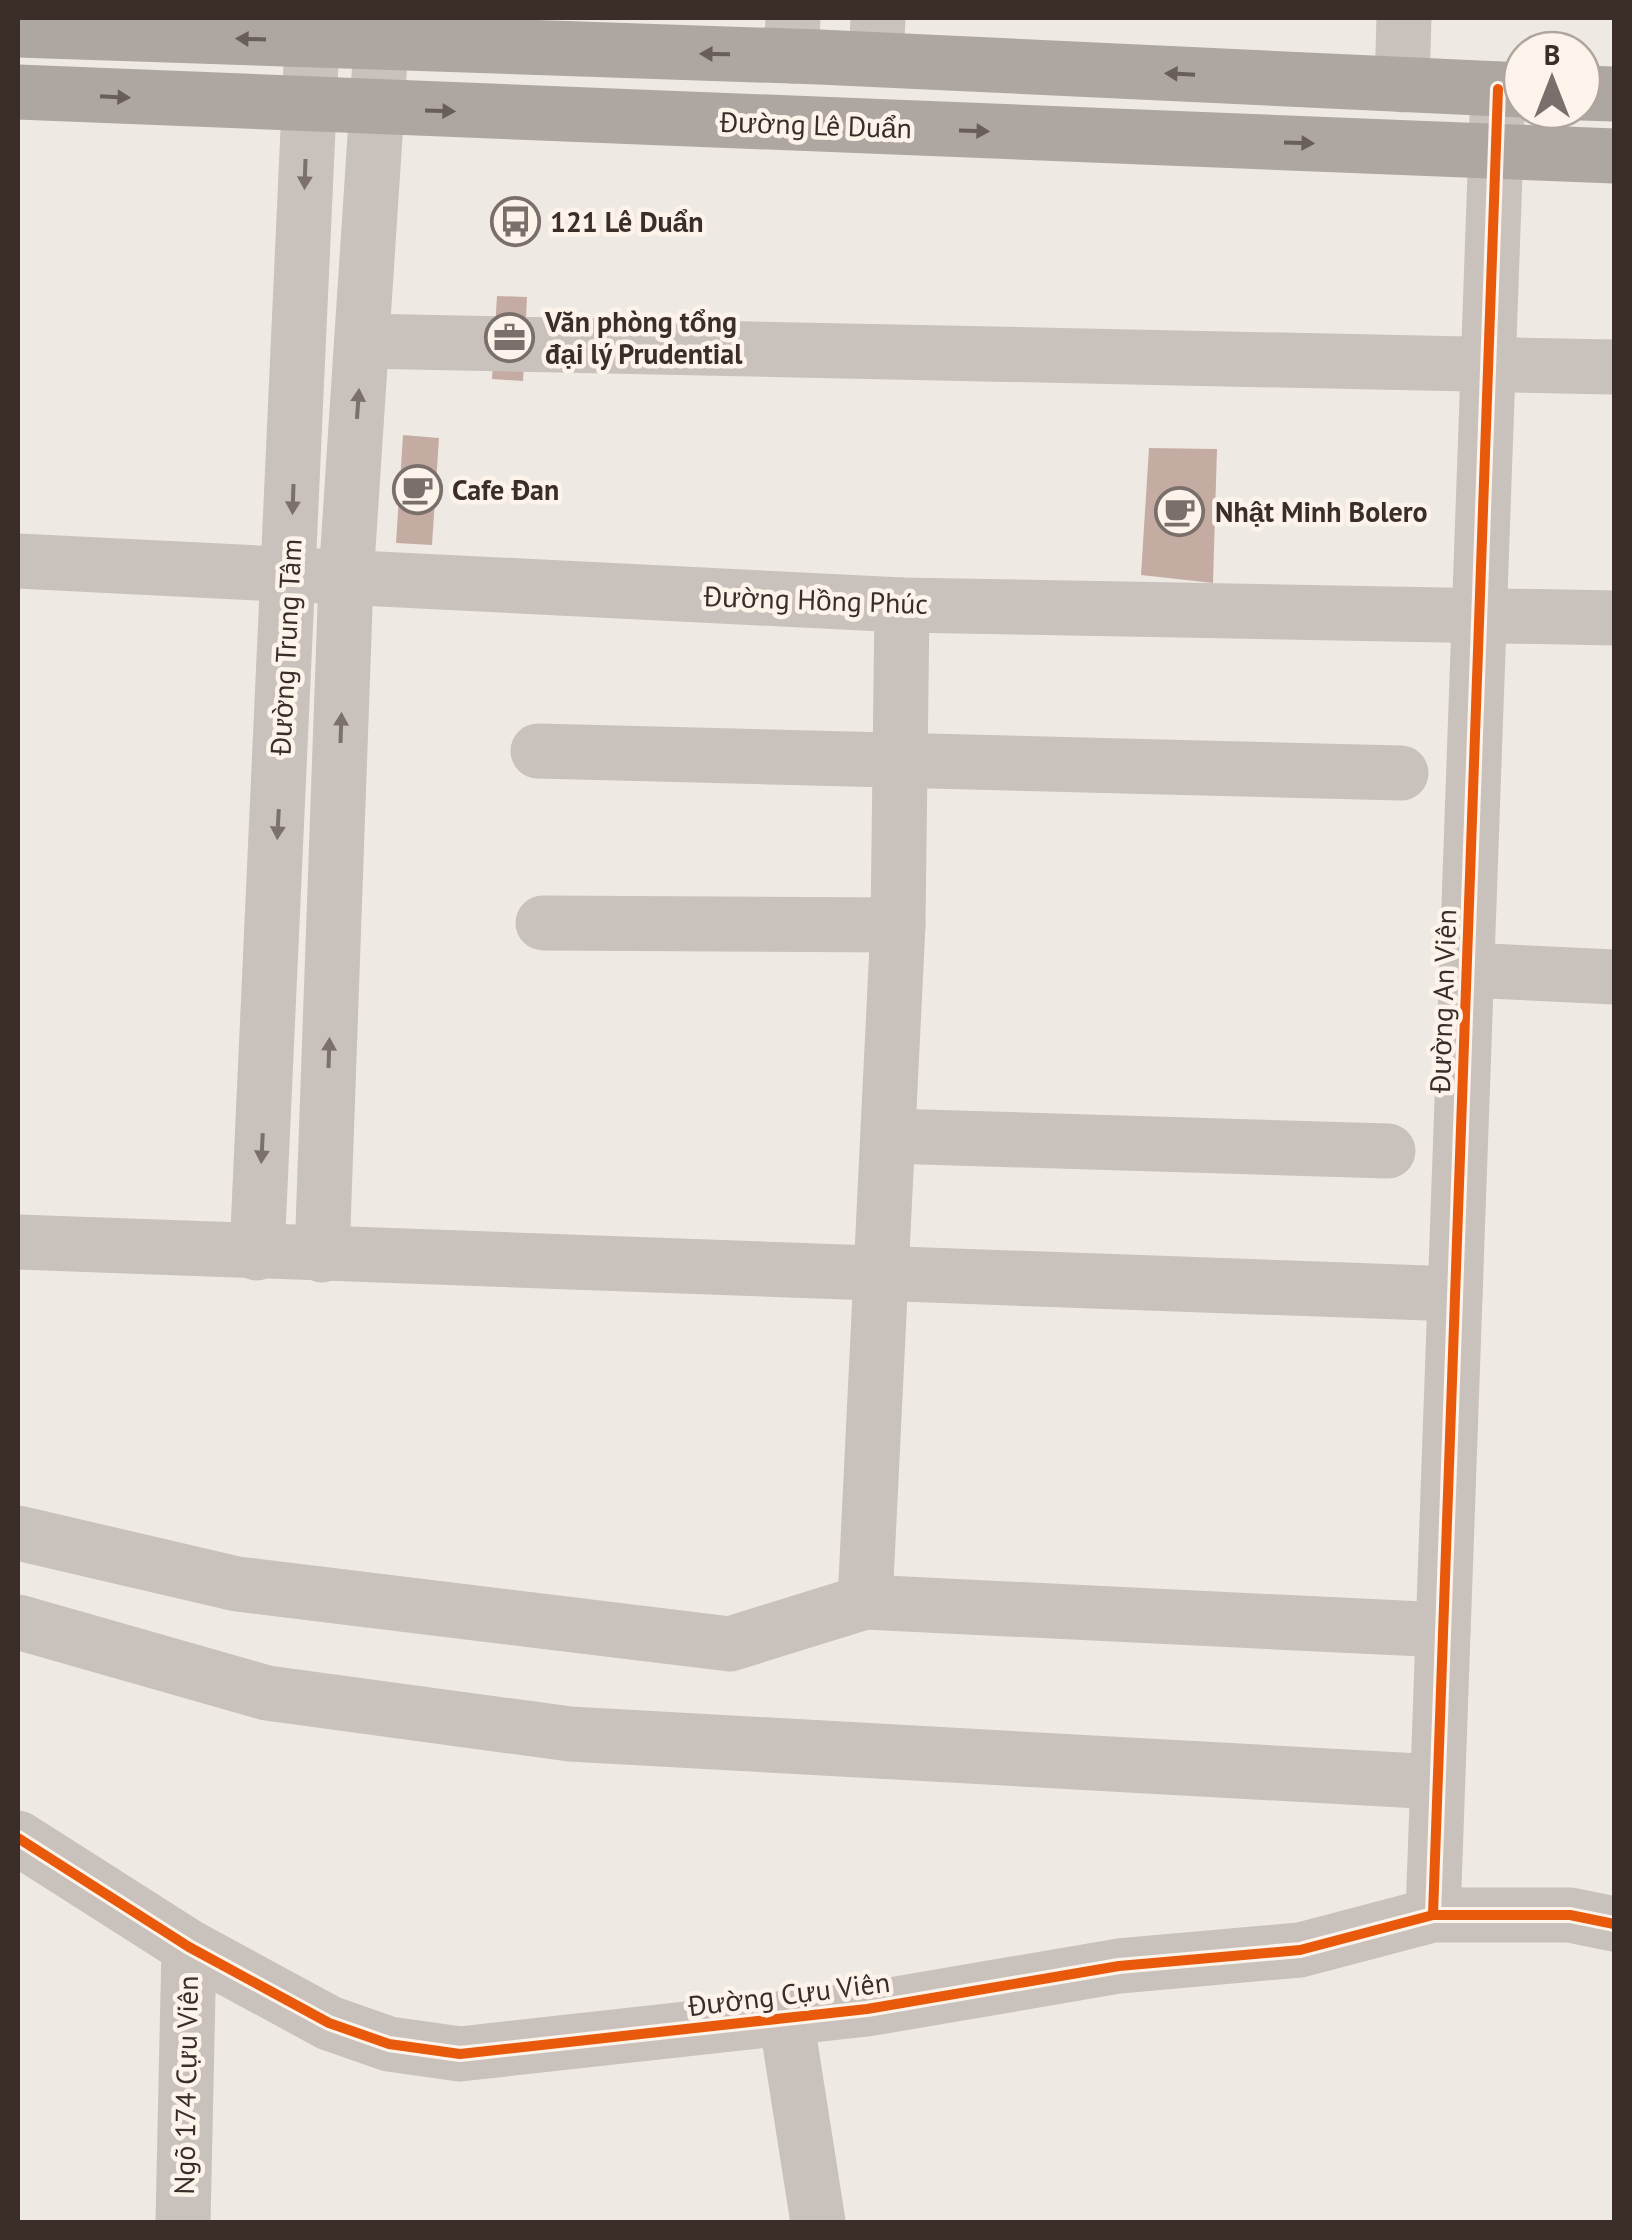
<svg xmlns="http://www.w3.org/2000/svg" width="1632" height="2240" font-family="'PT Sans',sans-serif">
	<rect width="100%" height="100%" fill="#efe9e3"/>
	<!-- building -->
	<g fill="#c5aca3">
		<polygon points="497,296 527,297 523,381 492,379"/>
		<polygon points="403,435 439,438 432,545 396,543"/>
		<polygon points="1149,448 1217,449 1213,583 1141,575"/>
	</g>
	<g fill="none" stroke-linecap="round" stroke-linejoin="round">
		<!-- minor -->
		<g stroke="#c9c1bb" stroke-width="55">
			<polyline points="791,56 793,18"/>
			<polyline points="876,59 878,18"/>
			<polyline points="1402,85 1404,18"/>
			<polyline points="362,341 1614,367"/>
			<polyline points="18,561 902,605 1614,618"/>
			<polyline points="538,751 1401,773"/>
			<polyline points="543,923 898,925"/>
			<polyline points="1467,970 1614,977"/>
			<polyline points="889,1136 1388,1151"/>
			<polyline points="18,1242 1455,1294"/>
			<polyline points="257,1253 312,42"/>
			<polyline points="322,1255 346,579 381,45"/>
			<polyline points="18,1533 237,1584 730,1644 865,1602 898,925 902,605"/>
			<polyline points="865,1602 1443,1630"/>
			<polyline points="18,1622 267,1693 570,1734 1437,1782"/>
			<polyline points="18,1838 189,1947 329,2023 389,2044 460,2054 867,2009 1119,1966 1300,1950 1433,1915 1570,1915 1614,1924"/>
			<polyline points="1433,1915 1498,89"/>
			<polyline points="786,2018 818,2222"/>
			<polyline points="183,2222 189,1947"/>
		</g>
		<!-- major -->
		<g stroke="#aea6a0" stroke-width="55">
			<polyline points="18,30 819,57 1522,90"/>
			<polyline points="18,92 1614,156"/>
			<polyline points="1582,93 1614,94"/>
		</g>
		<defs>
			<g id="cycleway">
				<polyline points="18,1838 189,1947 329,2023 389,2044 460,2054 867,2009 1119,1966 1300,1950 1433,1915 1570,1915 1614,1924"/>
				<polyline points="1433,1915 1498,89"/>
			</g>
		</defs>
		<!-- cycleway casing -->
		<use href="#cycleway" stroke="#fcf4eb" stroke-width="16"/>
		<!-- cycleway -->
		<use href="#cycleway" stroke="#e8590c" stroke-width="10"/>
	</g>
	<!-- one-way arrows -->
	<defs><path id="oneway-solid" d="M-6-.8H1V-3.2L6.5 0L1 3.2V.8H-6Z" transform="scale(2.5)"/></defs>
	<g fill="#695e59">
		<use href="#oneway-solid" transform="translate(251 39) rotate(-178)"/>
		<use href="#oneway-solid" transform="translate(715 54) rotate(-179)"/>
		<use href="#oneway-solid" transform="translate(1180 74) rotate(-177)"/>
		<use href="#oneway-solid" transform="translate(115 97) rotate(3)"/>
		<use href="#oneway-solid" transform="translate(440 111) rotate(2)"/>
		<use href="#oneway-solid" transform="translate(974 131) rotate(2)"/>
		<use href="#oneway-solid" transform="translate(1299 143) rotate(2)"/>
	</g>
	<g fill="#7b706b">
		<use href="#oneway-solid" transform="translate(305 174) rotate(92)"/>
		<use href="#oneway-solid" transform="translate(358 404) rotate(-86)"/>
		<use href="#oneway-solid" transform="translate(293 499) rotate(92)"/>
		<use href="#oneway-solid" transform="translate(341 728) rotate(-88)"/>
		<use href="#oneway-solid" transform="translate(278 824) rotate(93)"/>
		<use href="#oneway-solid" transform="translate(329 1053) rotate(-88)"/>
		<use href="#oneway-solid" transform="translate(262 1148) rotate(93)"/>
	</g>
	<!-- icons -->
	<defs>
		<symbol id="bus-ring" viewBox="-11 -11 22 22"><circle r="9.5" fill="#fcf4eb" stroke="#7a6f6a" stroke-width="1.5"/><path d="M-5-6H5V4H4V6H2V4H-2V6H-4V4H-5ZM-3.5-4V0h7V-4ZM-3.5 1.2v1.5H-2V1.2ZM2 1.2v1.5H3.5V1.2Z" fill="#7a6f6a"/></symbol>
		<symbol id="office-ring" viewBox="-11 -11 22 22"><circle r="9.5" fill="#fcf4eb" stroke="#7a6f6a" stroke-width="1.5"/><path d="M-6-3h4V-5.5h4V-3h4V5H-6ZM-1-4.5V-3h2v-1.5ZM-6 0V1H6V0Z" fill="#7a6f6a"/></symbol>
		<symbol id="cafe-ring" viewBox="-11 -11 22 22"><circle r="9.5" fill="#fcf4eb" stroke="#7a6f6a" stroke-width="1.5"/><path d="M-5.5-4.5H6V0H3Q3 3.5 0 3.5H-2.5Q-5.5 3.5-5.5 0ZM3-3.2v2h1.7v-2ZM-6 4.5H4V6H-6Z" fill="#7a6f6a"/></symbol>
	</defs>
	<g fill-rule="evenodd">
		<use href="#bus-ring" x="488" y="194" width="55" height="55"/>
		<use href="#office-ring" x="482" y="310" width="55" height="55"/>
		<use href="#cafe-ring" x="390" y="462" width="55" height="55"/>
		<use href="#cafe-ring" x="1152" y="484" width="55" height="55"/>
	</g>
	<g text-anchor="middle" stroke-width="9" stroke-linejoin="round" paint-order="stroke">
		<!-- street labels -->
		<g font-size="28" fill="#3b2e29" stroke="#fcf4eb">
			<text transform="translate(816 125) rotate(2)" y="10">Đường Lê Duẩn</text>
			<text transform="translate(816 600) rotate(2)" y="10">Đường Hồng Phúc</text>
			<text transform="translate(286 647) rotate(-87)" y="10">Đường Trung Tâm</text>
			<text transform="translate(1443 1001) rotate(-88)" y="10">Đường An Viên</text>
			<text transform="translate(789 1994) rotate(-7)" y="10">Đường Cựu Viên</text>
			<text transform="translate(186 2085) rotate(-89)" y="10">Ngõ 174 Cựu Viên</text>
		</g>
		<!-- poi labels -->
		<g font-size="28" font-weight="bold" fill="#3b2e29" stroke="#fcf4eb" text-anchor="start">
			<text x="550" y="232">121 Lê Duẩn</text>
			<text x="545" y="332">Văn phòng tổng<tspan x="545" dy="32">đại lý Prudential</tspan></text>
			<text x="452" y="500">Cafe Đan</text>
			<text x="1215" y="522">Nhật Minh Bolero</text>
		</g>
	</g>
	<!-- border -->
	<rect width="1632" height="2240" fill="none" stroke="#3b2e29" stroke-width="40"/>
	<!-- north arrow -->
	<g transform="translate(1552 80)"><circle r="48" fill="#fcf4eb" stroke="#afa59d" stroke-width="2.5"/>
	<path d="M0-8L18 38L0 25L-18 38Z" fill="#7a6f6a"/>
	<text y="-15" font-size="28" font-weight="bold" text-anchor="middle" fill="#3b2e29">B</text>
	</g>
</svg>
